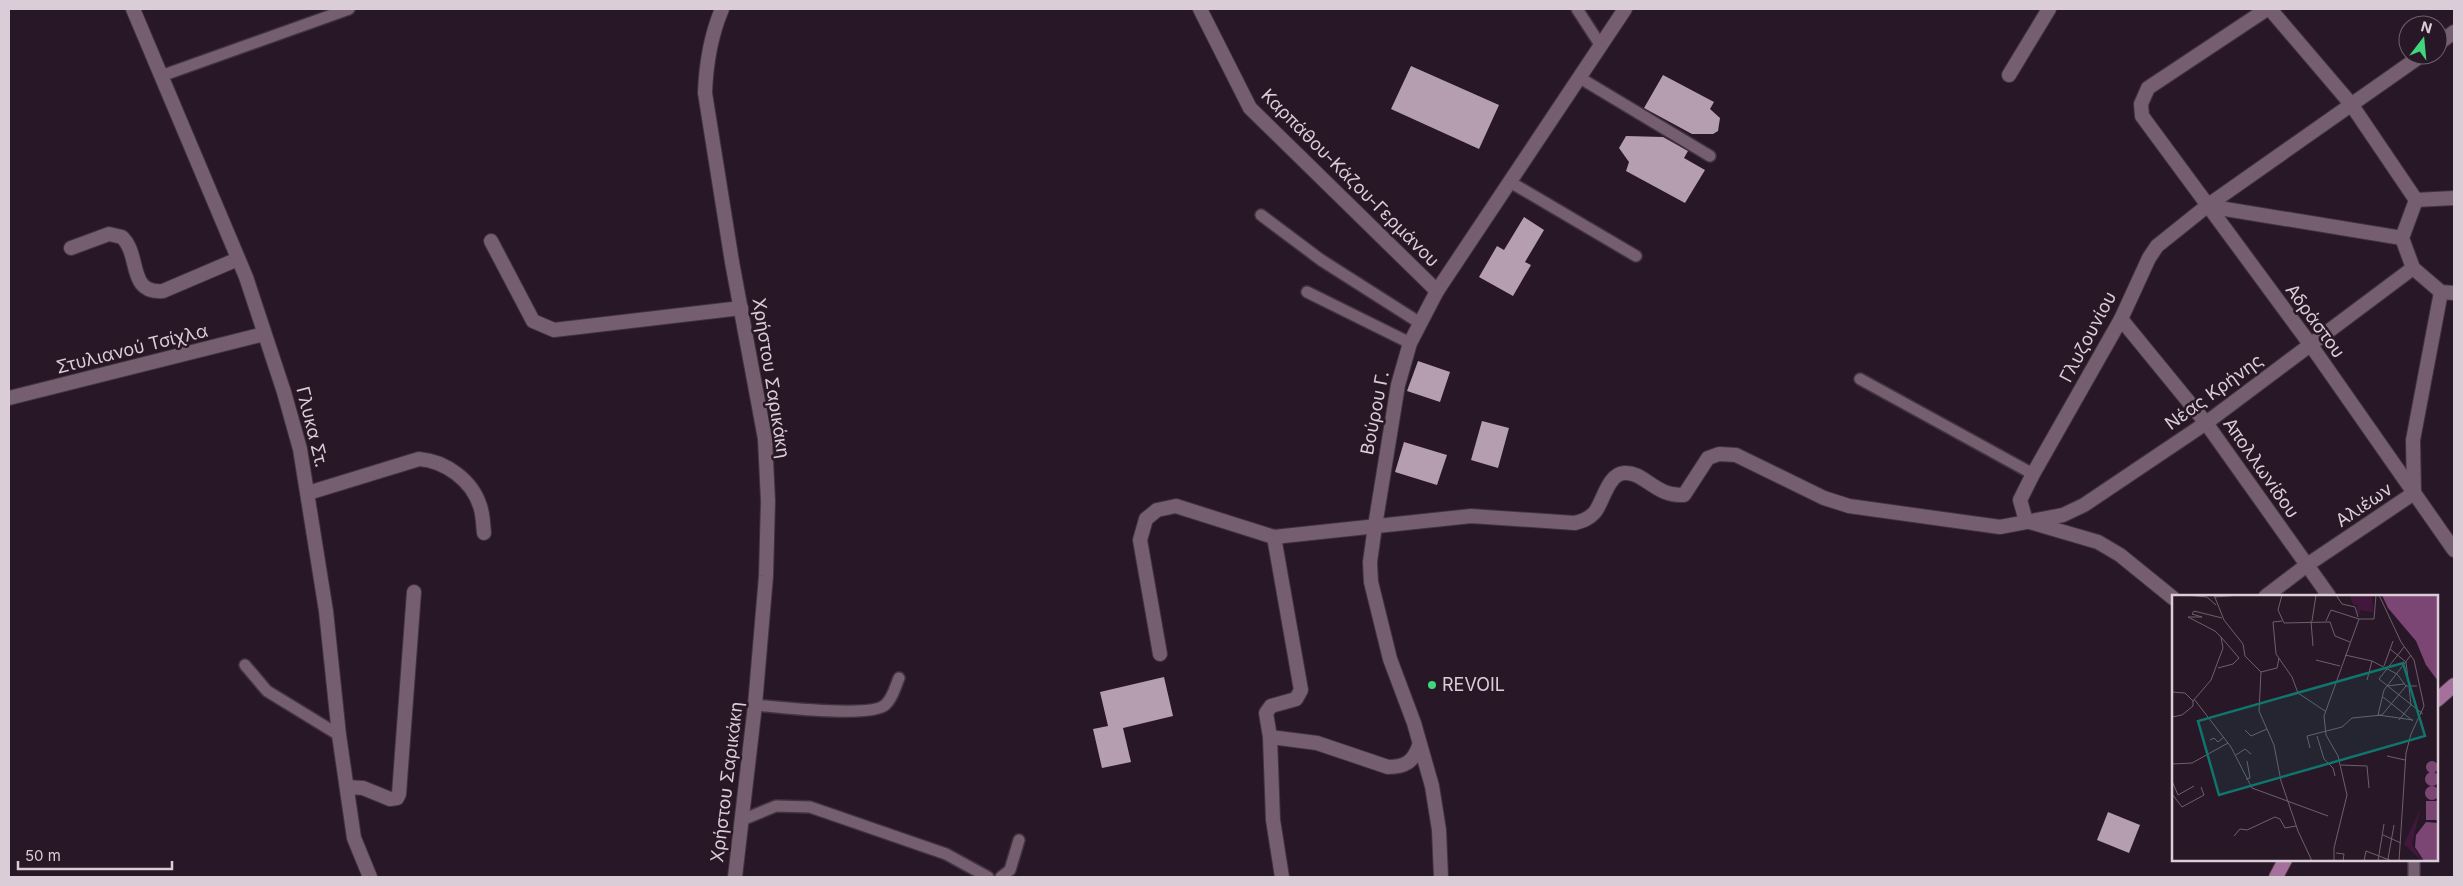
<svg xmlns="http://www.w3.org/2000/svg" width="2463" height="886" font-family="Inter,sans-serif">
	<rect width="100%" height="100%" fill="#281726"/>
	<!-- building -->
	<g fill="#b69eb1">
		<polygon points="1411,66 1499,105 1479,149 1391,109"/>
		<polygon points="1663,75 1714,102 1710,109 1720,118 1718,131 1713,134 1692,134 1644,108"/>
		<polygon points="1626,136 1663,137 1688,151 1684,158 1705,170 1685,203 1626,171 1629,162 1619,148"/>
		<polygon points="1524,217 1544,230 1525,262 1531,265 1513,296 1479,277 1497,246 1504,250"/>
		<polygon points="1418,361 1450,372 1440,402 1407,391"/>
		<polygon points="1482,421 1509,428 1498,468 1471,460"/>
		<polygon points="1404,442 1447,455 1437,485 1395,472"/>
		<polygon points="1164,677 1173,716 1123,728 1131,762 1102,768 1093,729 1108,726 1100,692"/>
		<polygon points="2108,812 2140,825 2129,853 2097,840"/>
	</g>
	<g fill="none" stroke-linecap="round" stroke-linejoin="round">
		<defs>
			<g id="service">
				<polyline points="1577,9 1601,46"/>
				<polyline points="161,76 349,9"/>
				<polyline points="1580,78 1710,156"/>
				<polyline points="1510,182 1636,256"/>
				<polyline points="1261,215 1321,260 1420,323"/>
				<polyline points="1307,292 1410,343"/>
				<polyline points="1860,379 2033,474"/>
				<polyline points="245,665 267,691 339,735"/>
				<path d="M755 705C778 707 870 718 885 705 893 698 895 687 899 678"/>
				<polyline points="742,820 776,806 810,807 946,854 988,877"/>
				<polyline points="2414,860 2414,877"/>
				<polyline points="1001,877 1010,870 1019,840"/>
			</g>
			<g id="minor">
				<polyline points="1200,9 1250,108 1437,291"/>
				<polyline points="2267,9 2148,88 2141,104 2142,116 2310,344 2454,550"/>
				<polyline points="2270,9 2351,104 2416,200 2402,238 2413,268 2441,292 2454,293"/>
				<polyline points="2438,44 2454,32"/>
				<polyline points="2009,75 2049,9"/>
				<polyline points="2416,200 2454,198"/>
				<polyline points="2207,206 2402,238"/>
				<polyline points="491,241 533,321 554,330 741,308"/>
				<path d="M71 248 109 234 122 237C141 255 127 294 163 291L238 259"/>
				<polyline points="2121,319 2206,423 2329,596"/>
				<polyline points="9,398 264,334"/>
				<path d="M308 493 419 459C445 461 472 480 480 506 483 514 483 524 484 533"/>
				<polyline points="1274,537 1301,690 1296,699 1271,706 1266,713 1270,737 1273,820 1282,877"/>
				<polyline points="2266,596 2307,565 2414,493 2413,440 2441,292"/>
				<polyline points="2173,598 2120,555 2098,542 2026,521 2020,500 2033,474 2121,319 2149,258 2157,246 2207,206 2422,55"/>
				<path d="M1160 654 1140 540 1146 519 1157 510 1176 506 1274 537 1471 516 1575 523C1582 521 1589 519 1595 512 1603 502 1608 474 1624 473 1644 471 1655 497 1684 495L1708 458 1719 454 1736 455 1824 498 1849 506 2000 527 2063 515 2084 505 2206 423 2413 268"/>
				<path d="M1270 737 1317 743 1388 767C1405 767 1413 762 1419 746"/>
				<polyline points="347,787 363,788 390,799 397,798 399,794 414,592"/>
				<polyline points="1441,877 1439,830 1432,786 1414,723 1390,659 1371,582 1370,562 1375,526 1398,385 1410,343 1437,291 1625,9"/>
			</g>
			<polyline id="tertiary" points="133,9 246,277 284,392 300,449 326,611 339,735 354,838 370,877"/>
			<path id="secondary" d="M722 9C711 35 706 65 705 93L732 262 765 439 768 501 766 576 755 705 735 877"/>
			<g id="primary">
				<polyline points="2437,700 2454,685"/>
				<polyline points="2276,877 2285,860"/>
			</g>
		</defs>
		<!-- service casing -->
		<use href="#service" stroke="#40333f" stroke-width="14"/>
		<!-- minor casing -->
		<use href="#minor" stroke="#40333f" stroke-width="16"/>
		<!-- tertiary casing -->
		<use href="#tertiary" stroke="#40333f" stroke-width="16"/>
		<!-- secondary casing -->
		<use href="#secondary" stroke="#40333f" stroke-width="16"/>
		<!-- primary casing -->
		<use href="#primary" stroke="#40333f" stroke-width="16"/>
		<!-- service -->
		<use href="#service" stroke="#745e70" stroke-width="11"/>
		<!-- minor -->
		<use href="#minor" stroke="#745e70" stroke-width="14"/>
		<!-- tertiary -->
		<use href="#tertiary" stroke="#745e70" stroke-width="14"/>
		<!-- secondary -->
		<use href="#secondary" stroke="#745e70" stroke-width="14"/>
		<!-- primary -->
		<use href="#primary" stroke="#a5709c" stroke-width="14"/>
	</g>
	<!-- markers -->
	<circle fill="#40d77c" stroke="#281726" stroke-width="2" cx="1432" cy="685" r="5"/>
	<g text-anchor="middle" stroke-width="5" stroke-linejoin="round" paint-order="stroke">
		<!-- street labels -->
		<g font-size="18" fill="#dacdd7" stroke="#281726">
			<text transform="translate(1350 178) rotate(45)" y="6">Καρπάθου-Κάζου-Γερμάνου</text>
			<text transform="translate(2315 321) rotate(54)" y="6">Αδράστου</text>
			<text transform="translate(2088 337) rotate(-62)" y="6">Γλυζουνίου</text>
			<text transform="translate(132 349) rotate(-14)" y="6">Στυλιανού Τσίχλα</text>
			<text transform="translate(771 378) rotate(81)" y="6">Χρήστου Σαρικάκη</text>
			<text transform="translate(2214 392) rotate(-36)" y="6">Νέας Κρήνης</text>
			<text transform="translate(1375 413) rotate(-79)" y="6">Βούρου Γ.</text>
			<text transform="translate(312 427) rotate(76)" y="6">Γλυκα Στ.</text>
			<text transform="translate(2261 468) rotate(55)" y="6">Απολλωνίδου</text>
			<text transform="translate(2364 505) rotate(-34)" y="6">Αλιέων</text>
			<text transform="translate(727 782) rotate(-83)" y="6">Χρήστου Σαρικάκη</text>
		</g>
		<!-- poi labels -->
		<g font-size="18" fill="#dacdd7" stroke="#281726" text-anchor="start">
			<text x="1442" y="691">REVOIL</text>
		</g>
	</g>
	<!-- overview -->
	<g transform="translate(2172 595)">
		<rect width="266" height="266" fill="#281726"/>
		<path d="M189 0H200L201 17 188 15V19L185 18V10H181L178 1ZM248 215 240 249 250 266 232 249Z" fill="#41183c"/>
		<path d="M210 0H266V86L254 70 244 46 216 13ZM254 172a6 6 0 1 1 12 0a6 6 0 1 1-12 0ZM253 184a7 7 0 1 1 14 0a7 7 0 1 1-14 0ZM253 198a7 7 0 1 1 14 0a7 7 0 1 1-14 0ZM254 206H266V225H254ZM254 227 266 228V266H252L243 252 244 240Z" fill="#7c4674"/>
		<path fill="none" stroke="#6f606d" stroke-width="1" d="M15 0 35 2 44 10M42 0 52 25 71 49 73 61 89 77 87 116 102 150 109 186 126 236 140 266M110 0 106 15 112 28 158 27 163 41 178 47M164 0 170 9 183 12 186 22M207 0 229 47 242 65 252 111 239 139 234 158 227 266M42 2 69 0M110 26 101 27 104 59 120 82 126 98 153 116M139 26 141 51M140 26 144 0M154 26 159 15 187 24M232 52 207 84 251 119M218 54 234 67 236 84M173 60 200 66 225 79 234 91H245M239 60 212 95 206 120 241 125M144 65 168 71M212 71 221 46M46 73 61 69 67 63 49 42M89 77 105 73 107 63M195 85 200 66M215 91 232 89M0 97 13 98 21 106M211 102 241 126M22 104 59 152 80 193 156 221M21 106 39 85 51 53 49 42 43 36 16 22H30L20 19 22 16 50 23M0 122 10 120 21 111V106M227 125 239 110 237 92M73 135 79 141 95 134M145 141 152 164 161 173 163 181M38 145 42 143 46 147 52 142M138 153 135 141 170 132 180 123 210 120 234 91M64 160 73 154 79 159M215 161 233 165M0 169 20 168 56 148M169 170 195 171 197 193M74 184 78 183 75 166M0 186 6 200 22 191M0 199 10 212 32 200 29 192M211 240 229 248M62 241 68 234 75 235 103 222 108 224 113 233 124 231M164 258 172 259 171 266M216 264 222 230M162 266V253L175 200 166 161 154 140 152 121 187 24H202L204 0M192 266 194 256 220 266M206 266 212 229"/>
		<path fill="#0f766e" fill-opacity="0.15" stroke="#0f766e" stroke-width="2.5" d="M231 68 253 141 47 200 26 126Z"/>
		<rect width="266" height="266" fill="none" stroke="#dacdd7" stroke-width="2.5"/>
	</g>
	<!-- border -->
	<rect width="2463" height="886" fill="none" stroke="#dacdd7" stroke-width="20"/>
	<!-- north arrow -->
	<g transform="translate(2423 40) rotate(16)"><circle r="24" fill="#281726" stroke="#6f606d"/>
	<path d="M0-4L9 19L0 12L-9 19Z" fill="#40d77c"/>
	<text y="-8" font-size="14" font-weight="bold" text-anchor="middle" fill="#dacdd7">N</text>
	</g>
	<!-- scale -->
	<path d="M18 861v8h154v-8" fill="none" stroke="#dacdd7" stroke-width="2.5"/>
	<text x="25" y="861" font-size="15" fill="#dacdd7" stroke="#281726" stroke-width="4" paint-order="stroke">50 m</text>
</svg>
